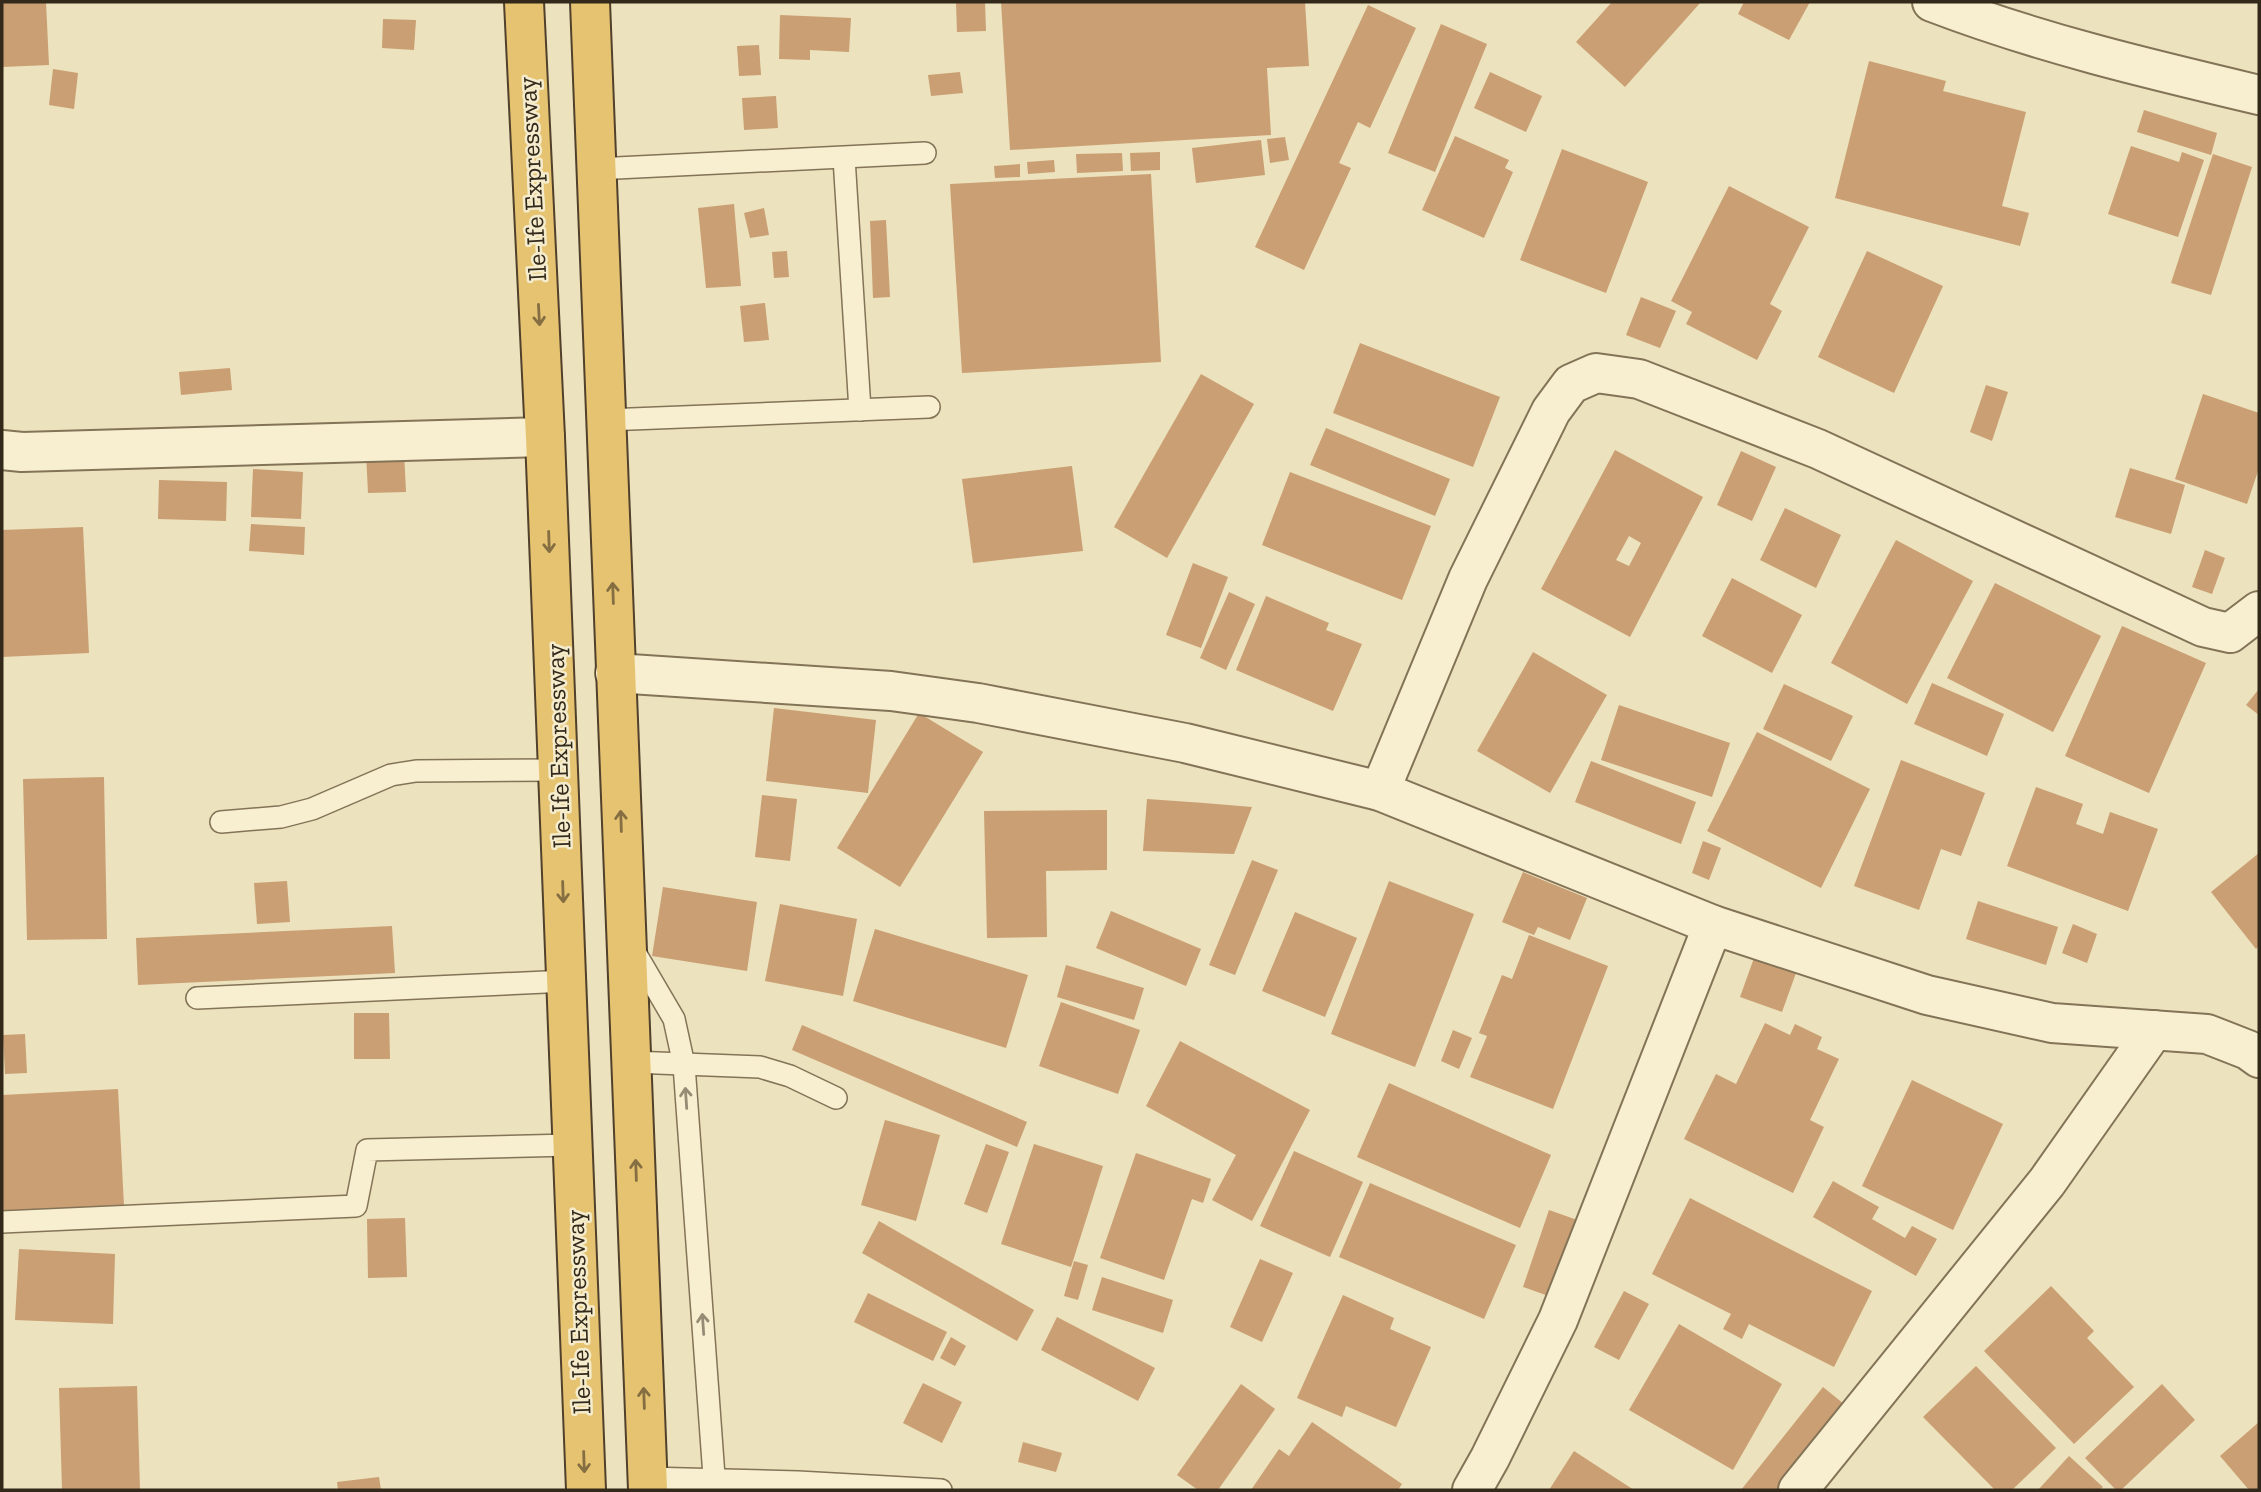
<svg xmlns="http://www.w3.org/2000/svg" width="2261" height="1492" font-family="'Zilla Slab',serif">
	<rect width="100%" height="100%" fill="#ece2bd"/>
	<!-- building -->
	<g fill="#ca9f73" fill-rule="evenodd">
		<polygon points="2,2 46,2 49,65 2,67"/>
		<polygon points="956,2 985,2 986,31 957,32"/>
		<polygon points="1001,2 1305,2 1309,66 1267,68 1271,135 1010,150"/>
		<polygon points="1612,2 1701,2 1625,87 1576,42"/>
		<polygon points="1744,2 1810,2 1789,40 1738,14"/>
		<polygon points="1368,5 1416,28 1370,128 1358,122 1339,163 1351,168 1304,270 1255,247"/>
		<polygon points="780,15 851,18 849,52 810,50 810,60 779,59"/>
		<polygon points="383,19 416,20 414,50 382,48"/>
		<polygon points="1441,24 1487,44 1435,172 1388,153"/>
		<polygon points="759,45 761,75 739,76 737,46"/>
		<polygon points="1869,61 1946,81 1943,91 2026,112 2002,206 2029,213 2020,246 1835,198"/>
		<polygon points="53,69 78,73 74,109 49,105"/>
		<polygon points="960,72 963,93 931,96 928,75"/>
		<polygon points="1490,72 1542,96 1526,132 1474,108"/>
		<polygon points="776,96 778,128 744,130 742,98"/>
		<polygon points="2144,110 2217,133 2211,155 2137,132"/>
		<polygon points="1455,136 1509,160 1505,168 1513,172 1484,238 1422,210"/>
		<polygon points="1285,137 1289,160 1270,163 1267,139"/>
		<polygon points="1261,140 1265,175 1196,183 1192,148"/>
		<polygon points="2131,146 2179,162 2182,152 2204,160 2178,237 2108,214"/>
		<polygon points="1562,149 1648,182 1606,293 1520,260"/>
		<polygon points="1160,152 1160,170 1131,171 1130,153"/>
		<polygon points="1122,153 1123,171 1077,173 1076,154"/>
		<polygon points="2213,154 2252,167 2211,295 2171,283"/>
		<polygon points="1054,160 1055,172 1028,174 1027,162"/>
		<polygon points="1020,164 1020,177 995,178 994,166"/>
		<polygon points="1151,174 1161,362 962,373 950,184"/>
		<polygon points="1729,186 1809,227 1770,304 1782,311 1757,360 1686,324 1692,312 1671,301"/>
		<polygon points="734,204 741,286 706,288 698,208"/>
		<polygon points="764,208 769,235 750,238 744,213"/>
		<polygon points="886,220 890,297 873,298 870,221"/>
		<polygon points="787,251 789,277 774,278 772,252"/>
		<polygon points="1867,251 1943,286 1894,393 1818,357"/>
		<polygon points="1641,297 1676,311 1660,348 1626,335"/>
		<polygon points="765,303 769,340 744,342 740,306"/>
		<polygon points="1360,343 1500,397 1473,467 1333,413"/>
		<polygon points="230,368 232,390 181,395 179,372"/>
		<polygon points="1201,374 1254,404 1167,558 1114,527"/>
		<polygon points="1986,385 2008,392 1992,441 1970,432"/>
		<polygon points="2203,394 2259,413 2259,468 2247,504 2175,479"/>
		<polygon points="1326,428 1450,479 1435,516 1310,465"/>
		<path d="M1615 450 1703 497 1630 637 1541 589ZM1629 536 1641 543 1629 566 1616 560Z"/>
		<polygon points="404,451 406,492 368,493 366,453"/>
		<polygon points="1741,451 1776,467 1752,521 1717,505"/>
		<polygon points="1072,466 1083,551 973,563 962,479"/>
		<polygon points="2130,468 2185,485 2171,534 2115,517"/>
		<polygon points="253,469 303,472 301,519 251,517"/>
		<polygon points="1290,472 1431,526 1402,600 1262,545"/>
		<polygon points="159,480 227,482 226,521 158,519"/>
		<polygon points="1785,508 1841,535 1816,588 1760,560"/>
		<polygon points="251,524 305,527 304,555 249,551"/>
		<polygon points="83,527 89,653 2,657 2,530"/>
		<polygon points="1896,540 1973,581 1907,704 1831,663"/>
		<polygon points="2205,550 2225,558 2212,594 2192,587"/>
		<polygon points="1193,563 1228,577 1201,648 1166,635"/>
		<polygon points="1732,578 1802,615 1772,673 1702,636"/>
		<polygon points="1995,583 2101,636 2053,732 1947,678"/>
		<polygon points="1229,592 1255,604 1226,670 1200,658"/>
		<polygon points="1266,596 1329,623 1326,630 1362,644 1333,711 1236,670"/>
		<polygon points="2122,626 2206,663 2149,793 2065,756"/>
		<polygon points="1533,652 1607,695 1550,793 1477,751"/>
		<polygon points="1932,683 2004,714 1987,756 1914,724"/>
		<polygon points="1784,684 1853,716 1831,761 1763,729"/>
		<polygon points="2259,689 2259,715 2246,705"/>
		<polygon points="1619,705 1730,743 1712,797 1601,760"/>
		<polygon points="774,708 876,720 868,793 766,781"/>
		<polygon points="919,713 983,752 900,887 837,848"/>
		<polygon points="1757,732 1870,789 1821,888 1707,831"/>
		<polygon points="1901,760 1985,793 1961,856 1941,849 1919,910 1854,886"/>
		<polygon points="1591,761 1696,802 1681,844 1575,802"/>
		<polygon points="104,777 107,939 27,940 23,779"/>
		<polygon points="2036,787 2083,804 2076,824 2103,834 2110,812 2158,829 2128,911 2007,866"/>
		<polygon points="762,795 797,799 790,861 755,857"/>
		<polygon points="1147,799 1204,803 1252,807 1234,854 1143,851"/>
		<polygon points="1107,810 1107,870 1046,871 1047,937 987,938 984,811"/>
		<polygon points="1703,841 1721,848 1709,880 1692,873"/>
		<polygon points="2259,853 2259,946 2256,949 2211,892"/>
		<polygon points="1252,860 1278,870 1235,975 1209,965"/>
		<polygon points="1523,872 1587,898 1570,940 1538,927 1534,935 1502,922"/>
		<polygon points="287,881 290,922 257,924 254,883"/>
		<polygon points="1389,881 1474,914 1415,1067 1331,1034"/>
		<polygon points="663,887 757,902 747,971 652,956"/>
		<polygon points="1978,901 2058,927 2046,965 1966,939"/>
		<polygon points="780,904 857,919 843,996 765,981"/>
		<polygon points="1111,911 1201,949 1186,986 1096,948"/>
		<polygon points="1295,912 1357,938 1325,1017 1262,991"/>
		<polygon points="2073,924 2097,934 2087,963 2062,953"/>
		<polygon points="392,926 395,973 138,985 136,938"/>
		<polygon points="875,929 1028,975 1006,1048 853,1001"/>
		<polygon points="1529,935 1608,966 1553,1109 1470,1077 1487,1036 1479,1033 1502,975 1512,979"/>
		<polygon points="1754,958 1796,973 1782,1012 1740,997"/>
		<polygon points="1066,965 1144,988 1134,1020 1057,997"/>
		<polygon points="1061,1002 1140,1030 1118,1094 1039,1066"/>
		<polygon points="354,1013 389,1013 390,1059 354,1059"/>
		<polygon points="1765,1023 1790,1035 1795,1024 1822,1037 1817,1049 1839,1059 1810,1120 1824,1127 1793,1193 1684,1139 1716,1074 1736,1084"/>
		<polygon points="802,1025 1027,1122 1017,1147 792,1050"/>
		<polygon points="1453,1030 1472,1038 1459,1069 1441,1061"/>
		<polygon points="25,1034 27,1073 5,1074 3,1035"/>
		<polygon points="1180,1041 1310,1110 1252,1221 1212,1200 1236,1155 1146,1106"/>
		<polygon points="1912,1080 2003,1124 1953,1230 1862,1186"/>
		<polygon points="1389,1083 1551,1155 1520,1228 1357,1157"/>
		<polygon points="118,1089 124,1206 2,1211 2,1095"/>
		<polygon points="885,1120 940,1135 916,1221 861,1205"/>
		<polygon points="986,1144 1009,1152 987,1213 964,1204"/>
		<polygon points="1034,1144 1103,1166 1071,1267 1001,1244"/>
		<polygon points="1294,1151 1363,1182 1330,1257 1260,1226"/>
		<polygon points="1136,1153 1211,1179 1203,1203 1192,1199 1164,1280 1100,1258"/>
		<polygon points="1833,1181 1879,1207 1872,1219 1905,1238 1912,1226 1937,1239 1916,1276 1813,1217"/>
		<polygon points="1370,1183 1516,1245 1484,1319 1339,1257"/>
		<polygon points="1690,1198 1872,1291 1834,1367 1749,1324 1742,1339 1723,1329 1731,1314 1652,1274"/>
		<polygon points="1549,1210 1580,1221 1554,1298 1523,1287"/>
		<polygon points="405,1218 407,1277 368,1278 367,1219"/>
		<polygon points="879,1221 1034,1310 1017,1341 862,1253"/>
		<polygon points="19,1249 115,1254 113,1324 15,1320"/>
		<polygon points="1260,1259 1293,1273 1262,1342 1230,1327"/>
		<polygon points="1074,1261 1088,1265 1078,1300 1064,1296"/>
		<polygon points="1102,1277 1173,1300 1163,1333 1092,1310"/>
		<polygon points="2051,1286 2094,1331 2087,1338 2134,1387 2074,1444 1984,1351"/>
		<polygon points="1624,1291 1649,1304 1619,1360 1594,1347"/>
		<polygon points="868,1293 947,1332 933,1361 854,1322"/>
		<polygon points="1343,1295 1394,1318 1390,1329 1431,1347 1396,1427 1346,1406 1342,1417 1297,1398"/>
		<polygon points="1057,1317 1155,1368 1138,1401 1041,1350"/>
		<polygon points="1679,1324 1782,1384 1733,1470 1629,1410"/>
		<polygon points="951,1337 966,1346 955,1366 940,1358"/>
		<polygon points="1976,1366 2056,1448 2012,1490 1995,1490 1923,1417"/>
		<polygon points="923,1383 962,1402 942,1443 903,1423"/>
		<polygon points="1241,1384 1275,1409 1218,1490 1198,1490 1177,1475"/>
		<polygon points="2162,1384 2195,1420 2121,1490 2116,1490 2085,1458"/>
		<polygon points="137,1386 140,1490 62,1490 59,1388"/>
		<polygon points="1823,1387 1844,1404 1776,1490 1741,1490"/>
		<polygon points="1312,1422 1402,1484 1398,1490 1251,1490 1279,1449 1289,1456"/>
		<polygon points="2259,1422 2259,1490 2249,1490 2220,1456"/>
		<polygon points="1023,1442 1062,1453 1056,1472 1018,1462"/>
		<polygon points="1574,1451 1634,1490 1549,1490"/>
		<polygon points="2069,1456 2103,1487 2099,1490 2038,1490"/>
		<polygon points="379,1477 381,1490 338,1490 337,1482"/>
	</g>
	<g fill="none" stroke-linecap="round" stroke-linejoin="round">
		<defs>
			<g id="service">
				<polyline points="844,158 860,410"/>
				<polyline points="596,169 925,153"/>
				<polyline points="606,420 929,407"/>
				<polyline points="221,822 281,817 312,809 391,775 416,771 559,770"/>
				<polyline points="633,949 674,1019 684,1065 715,1490"/>
				<polyline points="197,998 567,981"/>
				<polyline points="632,1062 760,1067 790,1076 836,1098"/>
				<polyline points="2,1222 356,1206 367,1150 571,1145"/>
				<polyline points="647,1478 798,1482 941,1490"/>
			</g>
			<g id="minor">
				<path d="M1932 2C2039 43 2149 69 2259 95"/>
				<polyline points="2,450 22,452 545,437"/>
				<polyline points="615,673 891,691 978,703 1185,743 1380,791 1713,925 1927,995 2052,1023 2207,1034 2248,1050 2259,1058"/>
				<polyline points="1380,791 1468,579 1551,411 1571,384 1596,373 1639,379 1818,449 2203,627 2230,633 2259,611"/>
				<polyline points="1472,1490 1490,1458 1558,1320 1713,925"/>
				<polyline points="1798,1490 2047,1182 2154,1030"/>
			</g>
			<g id="trunk">
				<polyline points="524,2 545,437 586,1490"/>
				<polyline points="590,2 648,1490"/>
			</g>
		</defs>
		<!-- service casing -->
		<use href="#service" stroke="#837357" stroke-width="24"/>
		<!-- minor casing -->
		<use href="#minor" stroke="#837357" stroke-width="42"/>
		<!-- trunk casing -->
		<use href="#trunk" stroke="#51402b" stroke-width="42"/>
		<!-- service -->
		<use href="#service" stroke="#f8efd0" stroke-width="21"/>
		<!-- minor -->
		<use href="#minor" stroke="#f8efd0" stroke-width="38"/>
		<!-- trunk -->
		<use href="#trunk" stroke="#e6c371" stroke-width="38"/>
	</g>
	<!-- one-way arrows -->
	<defs><path id="oneway-shaft" d="M-6 0H5M1.5-3L5.5 0L1.5 3" fill="none" stroke-width="1.6" stroke-linecap="round" stroke-linejoin="round" transform="scale(1.75)"/></defs>
	<g stroke="#846e42">
		<use href="#oneway-shaft" transform="translate(539 315) rotate(87)"/>
		<use href="#oneway-shaft" transform="translate(549 542) rotate(88)"/>
		<use href="#oneway-shaft" transform="translate(613 593) rotate(-92)"/>
		<use href="#oneway-shaft" transform="translate(621 821) rotate(-92)"/>
		<use href="#oneway-shaft" transform="translate(563 892) rotate(88)"/>
		<use href="#oneway-shaft" transform="translate(636 1170) rotate(-92)"/>
		<use href="#oneway-shaft" transform="translate(644 1398) rotate(-92)"/>
		<use href="#oneway-shaft" transform="translate(584 1462) rotate(88)"/>
	</g>
	<g stroke="#968c76">
		<use href="#oneway-shaft" transform="translate(686 1098) rotate(-94)"/>
		<use href="#oneway-shaft" transform="translate(703 1324) rotate(-94)"/>
	</g>
	<g text-anchor="middle" stroke-width="5" stroke-linejoin="round" paint-order="stroke">
		<!-- street labels -->
		<g font-size="26" fill="#33291b" stroke="#f4eccc">
			<text transform="translate(532 179) rotate(-93)" y="9">Ile-Ife Expressway</text>
			<text transform="translate(558 746) rotate(-92)" y="9">Ile-Ife Expressway</text>
			<text transform="translate(578 1312) rotate(-92)" y="9">Ile-Ife Expressway</text>
		</g>
	</g>
	<!-- border -->
	<rect width="2261" height="1492" fill="none" stroke="#33291b" stroke-width="7"/>
</svg>
